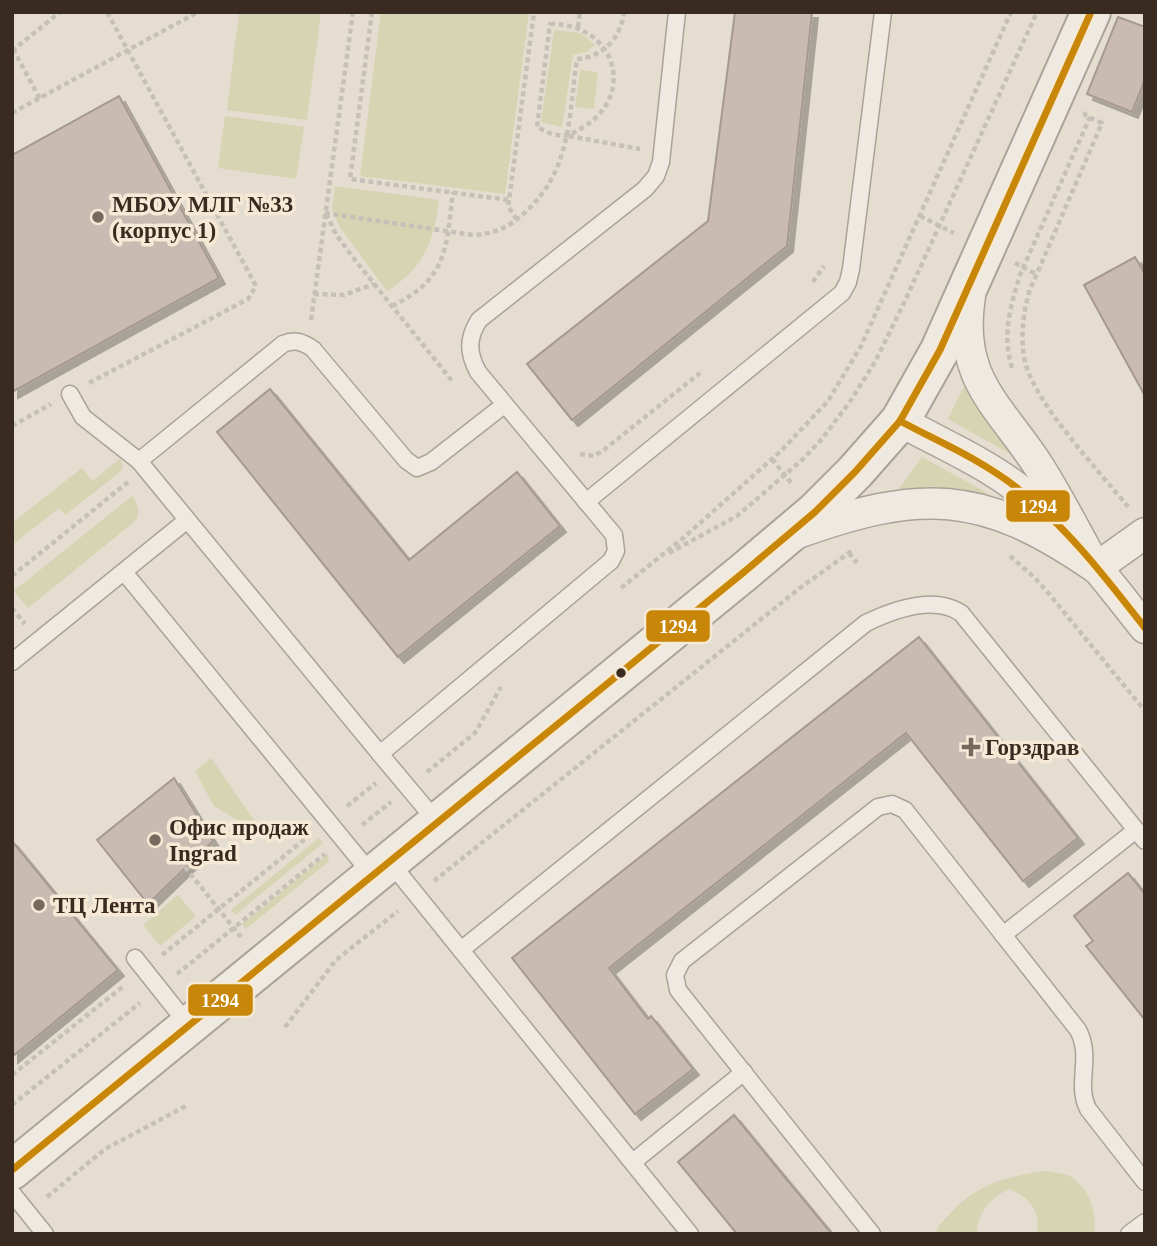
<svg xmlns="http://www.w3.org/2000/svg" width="1157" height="1246" font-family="'Times New Roman',serif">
	<defs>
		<filter id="shadow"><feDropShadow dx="6" dy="6" stdDeviation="0" flood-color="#0004"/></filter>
	</defs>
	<rect width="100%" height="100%" fill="#e5ddd0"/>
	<!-- green -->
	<g fill="#d6d4b2">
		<polygon points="239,12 321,12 307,120 227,110"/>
		<polygon points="381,12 529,12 505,194 360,176"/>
		<polygon points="554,30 581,33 595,45 586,52 573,55 562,127 541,122"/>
		<polygon points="580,70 598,72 594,109 575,107"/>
		<polygon points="225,116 304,127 296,179 218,168"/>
		<path d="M335 186 439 200C433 243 425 267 387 291L339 226 332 209Z"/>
		<polygon points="967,380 1024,462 948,419"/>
		<polygon points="922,457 991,495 956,488 899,489"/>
		<polygon points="120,459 123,466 121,471 65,515 59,508 12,545 12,523 82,468 92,481"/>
		<path d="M132 496C138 504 142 513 134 522L28 608 14 591Z"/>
		<polygon points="211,758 256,823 250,828 214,806 195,771"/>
		<polygon points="319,838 323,843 235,915 231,910"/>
		<polygon points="329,853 328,862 246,929 242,924"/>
		<polygon points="178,895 196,916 160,946 143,925"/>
		<path d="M1044 1171C1052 1172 1060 1173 1067 1175 1088 1183 1098 1214 1094 1234H1037C1040 1210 1031 1198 1009 1189 991 1197 977 1213 977 1234H936C937 1226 942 1222 948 1216 976 1184 1004 1177 1044 1171Z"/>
	</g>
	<!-- building -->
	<g fill="#c9bbb1" stroke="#a6998f" stroke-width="2" filter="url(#shadow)">
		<polygon points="735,12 812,12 787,246 572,420 527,364 708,221"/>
		<polygon points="1118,17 1145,27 1145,79 1132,112 1087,94"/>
		<polygon points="119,96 219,278 12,392 12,155"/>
		<polygon points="1135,257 1145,274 1145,396 1084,285"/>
		<polygon points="270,389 409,560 517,472 560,526 398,657 217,432"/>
		<polygon points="919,637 1078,838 1023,881 906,733 609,968 648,1019 651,1016 693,1069 635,1114 512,958"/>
		<polygon points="174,778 213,841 148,904 97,840"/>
		<polygon points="12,841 118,970 12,1057"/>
		<polygon points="1128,873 1145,894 1145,1020 1086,946 1093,941 1074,916"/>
		<polygon points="734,1115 774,1164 832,1234 737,1234 678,1162"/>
	</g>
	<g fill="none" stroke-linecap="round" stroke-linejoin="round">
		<defs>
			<g id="service">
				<polyline points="70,394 83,417 139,461"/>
				<path d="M504 405 431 462 417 468 406 460 313 349C303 342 295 339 283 344L139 461 380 754 611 561 616 551 614 535 478 372C468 353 467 339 479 320L645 189 656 176 661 162 677 12"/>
				<polyline points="586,502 842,293 848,282 851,269 883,12"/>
				<polyline points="124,572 373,876"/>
				<polyline points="12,662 186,521"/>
				<polyline points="380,754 437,822"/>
				<polyline points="390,862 690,1234"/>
				<polyline points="1003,935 1136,830"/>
				<path d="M461 950 866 623C893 610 934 595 961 613L1145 841"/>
				<polyline points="135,958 189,1026"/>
				<polyline points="633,1162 744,1072"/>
				<polyline points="12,1193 45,1234"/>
				<path d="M872 1234 678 990 675 975 682 961 878 807 892 804 905 810 1078 1030C1093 1058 1075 1083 1088 1109L1145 1182"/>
				<polyline points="1129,1234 1145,1222"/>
			</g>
			<g id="minor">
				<path d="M970 296C957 378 997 403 1038 465 1059 498 1077 534 1096 568"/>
				<path d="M900 421C938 442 980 460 1016 487 1067 526 1105 578 1145 628"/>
				<path d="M795 534C920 489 981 489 1093 566"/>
				<polyline points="1096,568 1145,533"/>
			</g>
			<polyline id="tertiary" points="12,1170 744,572 815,512 855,472 900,421 940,350 1091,12"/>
		</defs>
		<!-- service casing -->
		<use href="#service" stroke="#aba298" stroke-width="19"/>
		<!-- minor casing -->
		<use href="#minor" stroke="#aba298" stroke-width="33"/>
		<!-- tertiary casing -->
		<use href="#tertiary" stroke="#aba298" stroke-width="42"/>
		<!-- path -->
		<g stroke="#c6c0b8" stroke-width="4.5" stroke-dasharray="5 3.5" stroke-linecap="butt">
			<polyline points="372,12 350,179 509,200 534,12"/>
			<path d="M550 24C615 23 638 95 582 128 574 133 566 137 557 135 550 134 543 130 537 127Z"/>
			<polyline points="578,27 580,12"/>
			<polyline points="13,49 40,99"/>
			<polyline points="12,51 60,12"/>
			<path d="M1084 112 1086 116 1102 123 1029 292C1023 315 1020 338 1025 362 1036 405 1100 472 1129 508"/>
			<polyline points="12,113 198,12"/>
			<polyline points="569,136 640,149"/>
			<polyline points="509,200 508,206 517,220"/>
			<path d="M325 213 473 235C492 234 508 228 522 215 572 172 568 119 577 59 603 57 621 38 624 12"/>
			<polyline points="326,214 337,236 355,260 453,382"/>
			<polyline points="920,216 954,233"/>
			<polyline points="1015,263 1036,274"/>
			<polyline points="813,282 824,266"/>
			<polyline points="314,294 344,295 374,284"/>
			<path d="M392 306C448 279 446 248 453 192"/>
			<polyline points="311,320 353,12"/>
			<path d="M1012 368C1002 336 1010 307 1020 275L1090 117"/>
			<polyline points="89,383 248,299 256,286 107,12"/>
			<polyline points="12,426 51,404"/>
			<polyline points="580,454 594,456 605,449 700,373"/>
			<polyline points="772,459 792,484"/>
			<polyline points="669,553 737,516 802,460 822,439 851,400 875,362 904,303 1037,12"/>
			<polyline points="849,553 857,563"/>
			<polyline points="1010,556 1035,578 1050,595 1145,711"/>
			<polyline points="12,576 128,482"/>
			<polyline points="621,588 682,539 781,451 828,401 861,346 1011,12"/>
			<polyline points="12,608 25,624"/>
			<polyline points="427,772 475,733 501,687"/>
			<polyline points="347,806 376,783"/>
			<polyline points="362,825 391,802"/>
			<polyline points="185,867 241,937"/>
			<polyline points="434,881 800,588 853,550"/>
			<polyline points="162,955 310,835"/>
			<polyline points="177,974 325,854"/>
			<polyline points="285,1027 336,960 398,911"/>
			<polyline points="12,1075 125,985"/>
			<polyline points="12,1105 140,1003"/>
			<polyline points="47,1197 105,1149 186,1106"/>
		</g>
		<!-- service -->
		<use href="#service" stroke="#eee9e1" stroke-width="16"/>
		<!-- minor -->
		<use href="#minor" stroke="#eee9e1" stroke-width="30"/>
		<!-- tertiary -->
		<use href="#tertiary" stroke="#eee9e1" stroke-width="38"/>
		<defs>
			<g id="bus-1">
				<path d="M900 421C939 442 982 460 1017 488 1067 527 1106 578 1145 628"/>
				<polyline points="12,1170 744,572 815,512 855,472 900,421 940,350 1091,12"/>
			</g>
		</defs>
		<!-- bus-1 casing -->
		<use href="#bus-1" stroke="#f6ead6" stroke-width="12"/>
		<!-- bus-1 -->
		<use href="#bus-1" stroke="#c88708" stroke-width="7"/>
	</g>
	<!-- markers -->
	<g fill="#76695e" stroke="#f6ead6" stroke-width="2.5">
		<circle cx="98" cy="217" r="7"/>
		<path d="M967.5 736.5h7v7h7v7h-7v7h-7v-7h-7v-7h7z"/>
		<circle cx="155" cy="840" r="7"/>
		<circle cx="39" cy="905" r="7"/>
	</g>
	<circle fill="#3a2b20" stroke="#f6ead6" stroke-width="2.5" cx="621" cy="673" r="6"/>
	<g text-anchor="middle" stroke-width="7" stroke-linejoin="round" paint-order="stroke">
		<!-- poi labels -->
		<g font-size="23" font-weight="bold" fill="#3a2b20" stroke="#f6ead6" text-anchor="start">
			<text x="112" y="212">МБОУ МЛГ №33<tspan x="112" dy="26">(корпус 1)</tspan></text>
			<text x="985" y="755">Горздрав</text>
			<text x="169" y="835">Офис продаж<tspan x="169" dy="26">Ingrad</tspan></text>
			<text x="53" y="913">ТЦ Лента</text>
		</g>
	</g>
	<g stroke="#f6ead6" stroke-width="2.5">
		<rect x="1005" y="489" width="66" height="34" rx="7" fill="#c88708"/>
		<rect x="645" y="609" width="66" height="34" rx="7" fill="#c88708"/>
		<rect x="187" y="983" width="67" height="34" rx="7" fill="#c88708"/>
	</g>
	<g font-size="19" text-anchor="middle" font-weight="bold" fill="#fff">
		<text x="1038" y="513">1294</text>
		<text x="678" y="633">1294</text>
		<text x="220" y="1007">1294</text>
	</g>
	<!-- border -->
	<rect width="1157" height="1246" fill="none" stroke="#3a2b20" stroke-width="28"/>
</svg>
